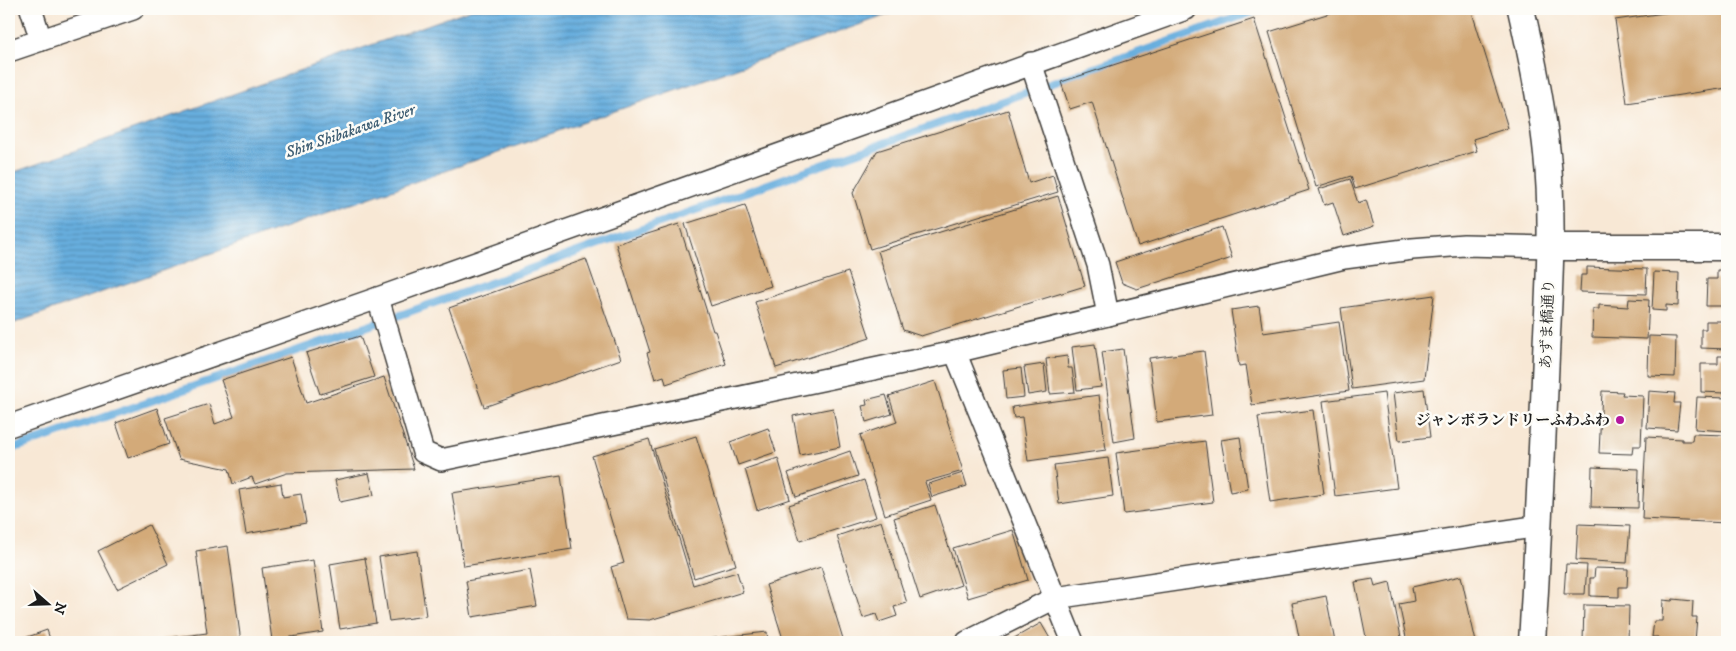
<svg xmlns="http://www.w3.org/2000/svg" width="1736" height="651" font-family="'IM FELL DW Pica','Noto Serif JP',serif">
	<defs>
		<pattern id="water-rules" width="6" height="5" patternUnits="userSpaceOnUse" patternTransform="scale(1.25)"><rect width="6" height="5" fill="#67aede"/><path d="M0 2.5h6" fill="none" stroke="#548db3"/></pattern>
	</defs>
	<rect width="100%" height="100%" fill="#fdfcf7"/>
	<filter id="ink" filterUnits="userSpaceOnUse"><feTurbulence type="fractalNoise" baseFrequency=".02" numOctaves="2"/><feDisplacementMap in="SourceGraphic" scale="10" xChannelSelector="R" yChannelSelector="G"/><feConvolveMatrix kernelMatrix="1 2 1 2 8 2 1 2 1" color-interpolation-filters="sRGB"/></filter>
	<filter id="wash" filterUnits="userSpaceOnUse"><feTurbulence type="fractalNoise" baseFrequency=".0096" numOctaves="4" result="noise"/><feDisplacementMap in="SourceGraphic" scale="20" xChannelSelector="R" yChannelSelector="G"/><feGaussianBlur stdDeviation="1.12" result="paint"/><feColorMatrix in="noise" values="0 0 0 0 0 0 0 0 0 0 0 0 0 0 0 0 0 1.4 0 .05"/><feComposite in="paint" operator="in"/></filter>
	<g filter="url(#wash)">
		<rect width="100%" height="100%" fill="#f8e8d5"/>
		<!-- water -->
		<polygon fill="url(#water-rules)" stroke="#42657d" points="472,9 904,9 9,325 9,174"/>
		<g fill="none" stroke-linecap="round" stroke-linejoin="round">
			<!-- stream -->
			<polyline stroke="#67aede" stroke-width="8" points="9,450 403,314 1261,9"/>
		</g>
		<g id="blocks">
			<!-- building -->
			<g fill="#d3aa79">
				<polygon points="1343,9 1471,9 1508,128 1473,139 1477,151 1355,189 1351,176 1316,187 1269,32"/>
				<polygon points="1692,9 1727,9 1727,88 1627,103 1615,20"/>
				<polygon points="1254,19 1309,190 1138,246 1092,102 1070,109 1061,82"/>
				<polygon points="1008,110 1029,183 1053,175 1058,192 870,249 853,193 877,151"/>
				<polygon points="1350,179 1358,203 1366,200 1374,226 1344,236 1333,202 1324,205 1319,189"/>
				<polygon points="1058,196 1085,286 921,336 903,330 878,251"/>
				<polygon points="745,205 771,286 711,306 685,224"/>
				<polygon points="679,224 713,331 715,331 726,364 666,384 664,376 655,379 647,353 650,352 616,244"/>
				<polygon points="1222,227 1232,258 1137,289 1122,283 1115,262"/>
				<polygon points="586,259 621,359 484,407 449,308"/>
				<polygon points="1587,267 1647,269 1646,294 1580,292 1581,275 1587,275"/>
				<polygon points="1717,270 1727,270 1727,306 1706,306 1707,279 1717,279"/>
				<polygon points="848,272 870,338 776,368 755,302"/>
				<polygon points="1654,272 1679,273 1678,306 1666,305 1666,311 1652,310"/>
				<polygon points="1434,295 1424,379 1352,389 1341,308"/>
				<polygon points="1629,299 1649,300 1647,339 1592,337 1593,309 1599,309 1599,305 1628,307"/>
				<polygon points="1259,306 1263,333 1339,322 1349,391 1252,405 1246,365 1239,366 1231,310"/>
				<polygon points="1723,313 1727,313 1726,349 1701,348 1701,329 1706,329 1706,321 1723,321"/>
				<polygon points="360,336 374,377 320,394 306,353"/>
				<polygon points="1649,336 1676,337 1675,377 1648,376"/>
				<polygon points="1095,344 1101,387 1077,390 1072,347"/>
				<polygon points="1123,349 1135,438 1114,442 1102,352"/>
				<polygon points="1204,351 1212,415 1157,422 1149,358"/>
				<polygon points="1067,356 1068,368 1072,368 1075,392 1050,394 1046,359"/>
				<polygon points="1718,356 1727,356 1727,384 1725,384 1724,393 1701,392 1701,364 1718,364"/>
				<polygon points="291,357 306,403 384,377 414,469 287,473 255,484 252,477 233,484 229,469 179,459 165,418 209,404 215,424 234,417 221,380"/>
				<polygon points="1044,364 1047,392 1028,395 1024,367"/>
				<polygon points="1021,368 1024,397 1006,399 1003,370"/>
				<polygon points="935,381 963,471 925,482 931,500 885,515 860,435 897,422 889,396"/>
				<polygon points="1424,389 1430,437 1399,441 1393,393"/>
				<polygon points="1602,391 1623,392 1622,395 1643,396 1641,446 1633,446 1632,454 1599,453"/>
				<polygon points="1649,391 1675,393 1674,403 1680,403 1677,430 1647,428"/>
				<polygon points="1384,393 1397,488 1335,496 1323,401"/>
				<polygon points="886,395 892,414 866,422 862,406 867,405 866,400"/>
				<polygon points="1099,395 1106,450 1028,461 1022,417 1014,418 1012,407"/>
				<polygon points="1697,397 1727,398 1727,431 1695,429"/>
				<polygon points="157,408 169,444 128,458 116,423"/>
				<polygon points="833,408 840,447 800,455 793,416"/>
				<polygon points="1313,410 1324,494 1270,502 1258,417"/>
				<polygon points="768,428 776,452 738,465 730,442"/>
				<polygon points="1693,434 1727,435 1727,523 1642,519 1646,437 1682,439 1682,441 1692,441"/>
				<polygon points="696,436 736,565 694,578 654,449"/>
				<polygon points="1240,437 1248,489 1230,492 1221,440"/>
				<polygon points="649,439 693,585 737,572 743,592 650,620 626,619 611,567 624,563 592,456"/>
				<polygon points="1205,441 1213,502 1124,514 1116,453"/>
				<polygon points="850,451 858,476 796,497 788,473"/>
				<polygon points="778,458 790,499 757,510 745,469"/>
				<polygon points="1108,458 1113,496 1059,504 1054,465"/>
				<polygon points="1592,467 1639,469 1638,508 1591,507"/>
				<polygon points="369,473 374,495 340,502 335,480"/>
				<polygon points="963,473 967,486 932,497 928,484"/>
				<polygon points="561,476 572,549 464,566 452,493"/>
				<polygon points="864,480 876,517 800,541 789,505"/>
				<polygon points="281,483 283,497 301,494 306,523 246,534 239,490"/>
				<polygon points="935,505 961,585 920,599 894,518"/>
				<polygon points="881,521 907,603 894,607 897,616 879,622 876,614 863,618 837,536"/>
				<polygon points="1578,524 1630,526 1627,563 1576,560"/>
				<polygon points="149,525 168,564 117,589 98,551"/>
				<polygon points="1013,530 1028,580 968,598 953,548"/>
				<polygon points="228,546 241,642 161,642 161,639 207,633 196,551"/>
				<polygon points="417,551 426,616 389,621 379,557"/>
				<polygon points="365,558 376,623 340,629 330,564"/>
				<polygon points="313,560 323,632 272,640 262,568"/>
				<polygon points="1566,564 1587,565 1585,594 1564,594"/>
				<polygon points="821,567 844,642 784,642 766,585"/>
				<polygon points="1595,568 1628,569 1627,587 1619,587 1619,597 1590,596 1590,578 1594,578"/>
				<polygon points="530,570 537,606 472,617 466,581"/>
				<polygon points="1461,576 1476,642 1407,642 1399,604 1414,601 1412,587"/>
				<polygon points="1373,579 1375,586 1390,582 1402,642 1367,642 1355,582"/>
				<polygon points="1326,596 1335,642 1300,642 1292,603"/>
				<polygon points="1673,599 1693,601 1692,617 1697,617 1695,642 1657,642 1658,637 1652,637 1654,621 1662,621 1663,600 1672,601"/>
				<polygon points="1584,605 1629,606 1628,642 1583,642"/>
				<polygon points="1041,623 1052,642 1010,642 1009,641"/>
				<polygon points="47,630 51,642 14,642"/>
				<polygon points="767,632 768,642 690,642 690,641"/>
			</g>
		</g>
	</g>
	<g filter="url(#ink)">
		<use href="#blocks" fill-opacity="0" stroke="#3d3b38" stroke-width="1"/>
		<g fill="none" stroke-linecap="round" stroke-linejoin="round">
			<defs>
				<g id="minor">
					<polyline points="31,9 41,40"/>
					<polyline points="9,51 133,9"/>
					<polyline points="1031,63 1098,265 1108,315"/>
					<polyline points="378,298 423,452 441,460 955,352 1344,258 1412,249 1464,245 1550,247"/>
					<polyline points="955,352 1073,642"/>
					<polyline points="9,426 378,298 1186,9"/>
					<polyline points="967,642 1055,598 1539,526"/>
				</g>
				<g id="tertiary">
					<path d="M1521 9C1532 57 1542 104 1547 154 1554 220 1549 288 1546 355 1542 451 1538 546 1532 642"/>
					<polyline points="1550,247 1727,247"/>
				</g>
			</defs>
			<!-- minor casing -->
			<use href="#minor" stroke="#3d3b38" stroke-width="24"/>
			<!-- tertiary casing -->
			<use href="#tertiary" stroke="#3d3b38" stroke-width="29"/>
			<!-- minor -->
			<use href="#minor" stroke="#fff" stroke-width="21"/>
			<!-- tertiary -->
			<use href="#tertiary" stroke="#fff" stroke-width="26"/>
		</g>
	</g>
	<!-- markers -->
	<circle fill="#b5179e" stroke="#fdfcf7" stroke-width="2" cx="1620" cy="420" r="5"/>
	<g text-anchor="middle" stroke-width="5" stroke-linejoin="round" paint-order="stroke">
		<!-- street labels -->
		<g font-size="15" fill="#1c1c1c" stroke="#fdfcf7">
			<text transform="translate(1547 324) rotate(-88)" y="5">あずま橋通り</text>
		</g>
		<!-- poi labels -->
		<g font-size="15" font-weight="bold" fill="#1c1c1c" stroke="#fdfcf7" text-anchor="end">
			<text x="1610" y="425">ジャンボランドリーふわふわ</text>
		</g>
		<!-- water labels -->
		<g font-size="16" font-style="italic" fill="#3e5e73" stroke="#fdfcf7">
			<text transform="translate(350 130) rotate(-19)" y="6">Shin Shibakawa River</text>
		</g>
	</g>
	<!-- margin -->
	<rect width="1736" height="651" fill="none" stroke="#fdfcf7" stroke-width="30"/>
	<!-- north arrow -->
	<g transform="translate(48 604) rotate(110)" stroke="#fdfcf7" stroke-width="4" paint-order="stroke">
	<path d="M0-4L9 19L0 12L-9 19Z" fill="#1c1c1c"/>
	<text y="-8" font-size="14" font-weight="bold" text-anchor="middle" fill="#1c1c1c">N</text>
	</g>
</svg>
